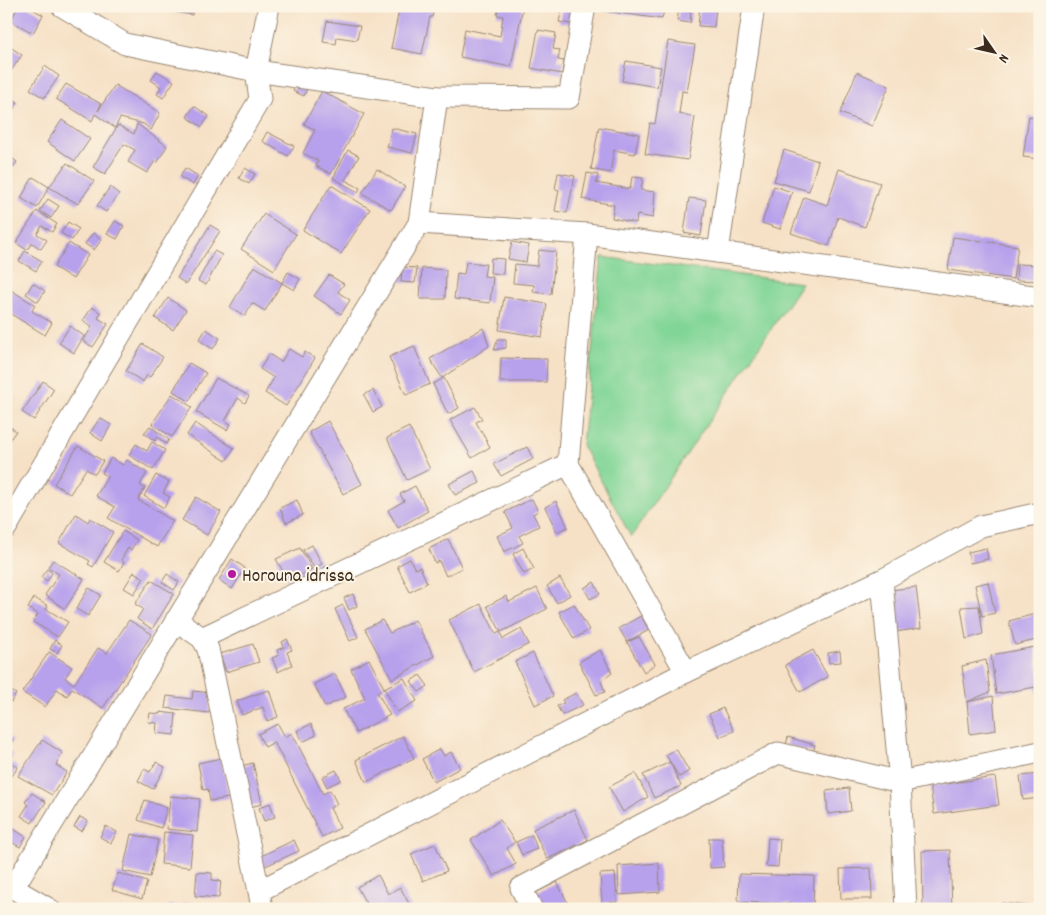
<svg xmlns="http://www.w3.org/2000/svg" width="1046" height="915" font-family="Dekko,sans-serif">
	<rect width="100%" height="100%" fill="#fcf5e5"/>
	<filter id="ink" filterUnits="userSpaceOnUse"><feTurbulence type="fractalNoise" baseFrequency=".02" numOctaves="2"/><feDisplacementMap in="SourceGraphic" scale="10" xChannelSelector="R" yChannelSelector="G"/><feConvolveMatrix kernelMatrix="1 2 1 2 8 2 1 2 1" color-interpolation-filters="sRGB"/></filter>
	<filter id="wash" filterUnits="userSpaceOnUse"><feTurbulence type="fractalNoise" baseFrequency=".0096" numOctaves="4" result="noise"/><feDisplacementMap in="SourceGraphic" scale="20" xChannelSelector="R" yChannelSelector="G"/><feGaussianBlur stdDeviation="1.12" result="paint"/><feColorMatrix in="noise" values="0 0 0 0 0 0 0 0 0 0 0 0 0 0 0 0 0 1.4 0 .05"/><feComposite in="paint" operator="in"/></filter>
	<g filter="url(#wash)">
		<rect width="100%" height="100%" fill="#f6e1c6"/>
		<!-- green -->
		<polygon fill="#81d597" stroke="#5e805a" points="602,257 802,283 631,537 582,445"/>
		<g id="blocks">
			<!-- building -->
			<g fill="#b7a0ec">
				<polygon points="18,6 27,6 43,15 33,33 11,21"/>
				<polygon points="171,6 194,6 192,15 170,11"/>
				<polygon points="400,6 435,6 432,17 430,17 422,54 391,48"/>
				<polygon points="499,6 523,6 511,67 460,57 465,29 500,36 503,16 497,15"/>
				<polygon points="598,6 665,6 662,19 597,10"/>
				<polygon points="700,6 716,8 714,27 698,26"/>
				<polygon points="562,9 573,11 571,24 559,22"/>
				<polygon points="679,9 691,12 690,23 677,21"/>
				<polygon points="327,21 360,26 357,40 337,37 336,44 323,42"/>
				<polygon points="538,30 556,33 553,49 560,50 558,60 564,61 562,74 531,68"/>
				<polygon points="668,41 695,45 687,92 682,91 679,114 695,117 688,160 645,154 650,123 655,124"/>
				<polygon points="6,44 22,55 8,75 6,74"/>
				<polygon points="626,61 661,67 657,87 622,81"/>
				<polygon points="45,66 59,76 44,98 30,89"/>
				<polygon points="157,71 174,81 163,98 157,94 161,87 151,80"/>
				<polygon points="857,72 889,86 872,126 840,113"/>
				<polygon points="297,83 307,88 304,96 293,91"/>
				<polygon points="66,84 101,104 98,111 115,85 160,113 151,130 144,124 120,118 115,128 95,114 92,121 56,99"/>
				<polygon points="322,91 364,114 331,174 316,166 318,161 303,153 315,130 304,124"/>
				<polygon points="6,95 18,102 9,116 6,115"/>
				<polygon points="194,106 209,116 202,127 187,117"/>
				<polygon points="1029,116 1040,118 1040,159 1023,157"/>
				<polygon points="62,120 90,139 75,161 47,142"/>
				<polygon points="137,124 167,146 157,163 155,161 147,173 128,162 135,150 124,144 105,174 93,167 118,125 134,134"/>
				<polygon points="599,127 639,134 635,154 614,150 610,173 591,169"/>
				<polygon points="392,128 417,134 412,153 387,147"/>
				<polygon points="267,132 294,146 288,156 262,141"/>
				<polygon points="348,150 359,156 345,180 360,188 358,192 333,178"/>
				<polygon points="784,150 818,161 809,191 774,181"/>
				<polygon points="6,153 17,162 6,177"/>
				<polygon points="67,163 94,181 78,204 49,187 37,208 21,198 33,177 49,187"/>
				<polygon points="185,168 198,176 193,185 180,177"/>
				<polygon points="245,168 255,174 249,184 239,178"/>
				<polygon points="377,169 405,187 391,210 362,193"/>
				<polygon points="839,169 880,183 865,227 838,217 829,246 791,233 804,197 827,205"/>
				<polygon points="558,173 575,176 567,213 555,211 559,190 555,189"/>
				<polygon points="587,173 598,175 596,183 630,189 632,177 643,178 641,190 655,192 653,218 637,215 636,223 612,218 614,205 582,199"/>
				<polygon points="331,185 370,209 341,254 303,230"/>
				<polygon points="774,186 792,192 780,229 762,223"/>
				<polygon points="110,187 119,194 106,212 97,206"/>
				<polygon points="689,198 706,200 701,236 684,233"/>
				<polygon points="48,199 59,206 51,218 40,211"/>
				<polygon points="37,211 57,224 52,232 42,226 37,234 47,240 41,249 32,243 27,250 16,243"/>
				<polygon points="264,214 296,234 274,270 241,249"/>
				<polygon points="115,221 124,226 117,239 107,234"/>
				<polygon points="68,222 79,229 72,240 61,233"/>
				<polygon points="210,225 220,231 186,284 177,278"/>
				<polygon points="93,233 102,239 94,250 85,244"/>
				<polygon points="953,237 1018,246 1013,279 948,270"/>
				<polygon points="512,242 529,245 526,262 508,259"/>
				<polygon points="69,243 88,255 73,279 54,267"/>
				<polygon points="539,250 556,252 551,294 533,292 534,285 513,283 515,264 537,266"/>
				<polygon points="25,251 42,261 36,271 19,261"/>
				<polygon points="214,251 222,255 206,285 198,281"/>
				<polygon points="491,258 504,259 503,274 490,273"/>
				<polygon points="466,262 486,264 484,276 493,277 490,303 454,299 457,273 464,274"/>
				<polygon points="1017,264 1040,265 1040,281 1016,280"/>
				<polygon points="254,266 282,283 265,311 252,303 245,316 230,307"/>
				<polygon points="402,267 417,268 415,283 401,282"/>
				<polygon points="422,268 446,270 445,299 420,299"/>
				<polygon points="288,272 300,279 294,290 282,283"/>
				<polygon points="329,275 344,284 338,292 350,300 341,314 314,296"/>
				<polygon points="33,283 45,291 38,302 26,294"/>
				<polygon points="6,287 35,305 32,311 52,323 45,335 6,311"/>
				<polygon points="504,297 547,304 542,337 499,330"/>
				<polygon points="168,298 186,310 173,330 155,318"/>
				<polygon points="92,307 101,313 98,318 108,324 93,347 83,341 92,327 83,321"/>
				<polygon points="70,326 84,336 74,353 59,343"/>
				<polygon points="483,328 489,346 442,378 430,359"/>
				<polygon points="206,329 220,338 213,349 199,340"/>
				<polygon points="498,339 506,339 506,348 494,350"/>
				<polygon points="143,344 163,357 150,377 147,375 143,382 126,371"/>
				<polygon points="414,346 430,384 406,395 389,357"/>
				<polygon points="289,349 302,357 305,352 315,358 286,406 265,393 274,378 260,369 269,354 281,362"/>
				<polygon points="501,358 547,359 546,382 500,382"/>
				<polygon points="189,363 206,373 189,401 173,391"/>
				<polygon points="216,378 249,396 245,403 238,398 225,421 231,424 227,430 196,412"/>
				<polygon points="444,378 459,408 448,414 433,384"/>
				<polygon points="43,381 54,389 34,420 22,412"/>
				<polygon points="373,390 382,407 373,412 364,395"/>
				<polygon points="172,394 192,407 172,437 152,424"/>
				<polygon points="475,407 482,419 476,422 490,447 472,458 450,420"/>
				<polygon points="100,418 111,425 102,441 90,433"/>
				<polygon points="328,421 362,484 343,494 309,432"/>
				<polygon points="195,423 234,448 226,461 187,435"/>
				<polygon points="7,425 16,431 6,445 6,427"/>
				<polygon points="150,426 169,440 166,444 157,437 155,441 144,433"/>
				<polygon points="409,427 430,469 407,480 387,438"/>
				<polygon points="152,442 165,450 153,470 129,455 136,444 147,451"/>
				<polygon points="78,446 103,461 95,474 86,469 70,494 54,484"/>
				<polygon points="527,447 533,459 501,476 494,464"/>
				<polygon points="111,458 123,465 127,460 147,473 140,485 145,488 138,500 173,521 157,547 108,518 115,507 96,496 108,476 102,473"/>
				<polygon points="474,471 480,483 455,495 449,484"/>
				<polygon points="156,475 169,482 163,493 170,497 164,508 144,496"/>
				<polygon points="415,486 428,511 398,528 388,510 404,501 400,494"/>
				<polygon points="196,497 221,512 207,535 182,520"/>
				<polygon points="532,499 538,511 533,514 539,526 519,536 523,543 504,552 497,536 513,528 505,512"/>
				<polygon points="297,500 303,515 286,523 280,508"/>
				<polygon points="556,501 568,527 557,532 545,507"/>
				<polygon points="76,514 88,522 90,518 113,532 93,567 88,564 90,561 59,543"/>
				<polygon points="123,531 137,540 131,550 128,548 121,560 124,562 119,571 104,562"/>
				<polygon points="448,539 462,568 446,576 439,561 435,563 429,549"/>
				<polygon points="312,545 322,564 314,568 303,550"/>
				<polygon points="300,548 312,569 289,582 276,559"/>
				<polygon points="523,548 534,569 524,574 513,554"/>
				<polygon points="986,548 988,559 970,563 968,552"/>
				<polygon points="232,559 245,568 232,589 219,580"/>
				<polygon points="410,559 415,569 420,567 427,583 410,592 397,566"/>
				<polygon points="53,560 84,579 65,609 45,595 59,574 48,567"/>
				<polygon points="47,569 52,573 47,581 41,577"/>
				<polygon points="134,572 144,578 134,594 124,588"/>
				<polygon points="167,574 179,582 174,590 162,582"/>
				<polygon points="560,578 570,595 557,603 547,586"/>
				<polygon points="151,580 174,594 152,629 137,619 143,609 135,604"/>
				<polygon points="594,582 600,594 590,599 584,588"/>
				<polygon points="988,582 995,613 982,616 975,585"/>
				<polygon points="916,587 921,628 895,632 890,590"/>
				<polygon points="89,588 101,595 88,616 76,609"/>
				<polygon points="537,588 547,609 501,632 487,606 506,596 509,602"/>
				<polygon points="353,594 357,606 349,610 344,598"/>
				<polygon points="34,598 48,606 46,609 68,622 58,637 33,622 38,614 28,608"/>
				<polygon points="481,604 496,634 500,632 503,639 521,629 529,644 474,672 449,620"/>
				<polygon points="574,604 589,630 574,639 559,612"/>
				<polygon points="343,605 358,637 350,641 335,609"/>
				<polygon points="979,606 983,634 966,639 961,607"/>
				<polygon points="1035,614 1040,639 1015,645 1009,621"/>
				<polygon points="641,616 649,630 627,642 639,637 655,664 644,672 619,628"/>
				<polygon points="129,620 152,634 103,708 72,688 67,696 57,689 45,707 22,692 49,652 72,667 65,678 74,684 98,648 107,653"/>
				<polygon points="382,620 390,633 415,620 434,656 392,679 365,629"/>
				<polygon points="287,639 292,650 287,652 292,665 278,672 272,658 279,655 277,650 284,647 282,642"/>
				<polygon points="55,640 62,645 57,653 50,649"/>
				<polygon points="253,644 259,662 226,672 220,654"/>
				<polygon points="1035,647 1040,679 1040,707 1036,687 996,694 991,655"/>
				<polygon points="600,650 612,673 601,681 605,692 596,695 579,662"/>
				<polygon points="813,650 828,677 800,692 785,665"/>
				<polygon points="840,651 841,662 829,663 828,653"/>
				<polygon points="533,653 553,696 535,705 515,662"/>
				<polygon points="369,659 384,688 377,692 390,715 356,733 343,709 365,698 351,669"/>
				<polygon points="986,660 990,692 967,702 962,666"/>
				<polygon points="335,674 346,697 325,707 314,684"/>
				<polygon points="420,675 428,686 419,692 411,681"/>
				<polygon points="404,678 417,701 397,712 384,688"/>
				<polygon points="6,688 16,694 11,702 6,699"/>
				<polygon points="269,690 278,717 267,721 263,707 242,715 237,701"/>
				<polygon points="193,691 211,693 209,713 165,708 167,696 192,699"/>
				<polygon points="576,693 583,705 562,715 557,706 564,703 562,700"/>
				<polygon points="993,696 996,730 970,734 967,702"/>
				<polygon points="723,708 734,731 720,737 709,714"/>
				<polygon points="160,712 176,714 174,735 156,733 157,723 148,722 150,713 160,714"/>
				<polygon points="278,724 285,737 292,733 323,794 330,790 337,804 330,808 340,828 322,837 274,742 265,747 258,734"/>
				<polygon points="311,724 316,735 303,742 297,731"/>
				<polygon points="6,736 13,740 6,750 13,755 9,762 18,767 12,776 6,772"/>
				<polygon points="403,736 414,758 366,782 356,760"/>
				<polygon points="788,737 815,745 813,753 786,745"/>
				<polygon points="42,740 63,753 56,765 67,772 52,795 18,776"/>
				<polygon points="440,749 444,756 451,752 460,768 434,782 422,759"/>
				<polygon points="676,749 689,771 679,777 666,755"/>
				<polygon points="221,758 229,798 210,801 208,789 203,790 198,763"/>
				<polygon points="156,762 165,767 153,789 138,781 144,769 150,772"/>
				<polygon points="670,762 681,786 654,798 643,775"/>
				<polygon points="253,763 262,804 250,807 241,766"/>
				<polygon points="336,770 341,780 327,787 322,777"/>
				<polygon points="635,773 648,797 623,812 609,787"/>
				<polygon points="1040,774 1040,798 1023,800 1020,776"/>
				<polygon points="995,777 999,805 934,814 930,786"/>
				<polygon points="849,788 851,811 828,814 826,791"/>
				<polygon points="32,793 46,802 32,823 21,816 28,805 25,802"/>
				<polygon points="170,796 200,799 197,832 167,829"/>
				<polygon points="145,800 167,808 161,828 138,820"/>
				<polygon points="270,803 275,817 264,821 259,808"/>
				<polygon points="574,810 588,840 547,859 533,829"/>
				<polygon points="80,817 88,821 82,831 74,827"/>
				<polygon points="500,820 515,842 507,848 516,864 494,876 471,840"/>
				<polygon points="6,824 26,837 20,847 6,839"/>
				<polygon points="106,826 117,832 111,843 100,837"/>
				<polygon points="164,832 193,835 190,867 161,864"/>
				<polygon points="131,834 158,840 150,877 123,871"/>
				<polygon points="532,835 537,849 522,855 516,842"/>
				<polygon points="709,838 722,838 724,867 710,868"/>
				<polygon points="768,838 780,839 778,867 766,866"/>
				<polygon points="294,840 299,851 263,867 259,857"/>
				<polygon points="435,844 447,871 423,881 411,854"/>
				<polygon points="950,850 952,909 923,909 922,851"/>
				<polygon points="659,863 660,892 619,895 618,866"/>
				<polygon points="871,868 872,899 841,899 840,869"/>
				<polygon points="197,872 212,873 212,880 221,881 219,898 195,896"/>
				<polygon points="118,873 147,882 142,899 112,890"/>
				<polygon points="615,873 617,902 602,903 600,874"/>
				<polygon points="739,874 814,876 813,909 790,909 790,904 738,902"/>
				<polygon points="378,875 388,894 400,887 412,909 369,909 357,887"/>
				<polygon points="557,882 571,909 538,909 531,895"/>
				<polygon points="183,903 197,905 196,909 168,909 169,905 182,906"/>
				<polygon points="1002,903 1040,907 1040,909 1001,909"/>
			</g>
		</g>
	</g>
	<g filter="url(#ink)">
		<use href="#blocks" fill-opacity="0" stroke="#988672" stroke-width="1"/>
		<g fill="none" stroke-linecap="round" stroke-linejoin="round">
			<defs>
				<g id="street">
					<polyline points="437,97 569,98 585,6"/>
					<polyline points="419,223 587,234 1040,297"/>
					<polyline points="587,234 568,464 686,672"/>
					<polyline points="718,252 754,6"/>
					<polyline points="6,528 260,99 256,71 269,6"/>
					<polyline points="882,580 900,782 906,909"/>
					<polyline points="176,620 202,638 208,649 259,891 686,672 882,580 981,526 1040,513"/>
					<polyline points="202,638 568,464"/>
					<polyline points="259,891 262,909"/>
					<polyline points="49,909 13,888 419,223 437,97 256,71 125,44 62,6"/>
					<polyline points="532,909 521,888 778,753 900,782 1040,752"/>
				</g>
			</defs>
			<!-- street casing -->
			<use href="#street" stroke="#988672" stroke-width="23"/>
			<!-- street -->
			<use href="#street" stroke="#fff" stroke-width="21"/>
		</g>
	</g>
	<!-- markers -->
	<circle fill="#b5179e" stroke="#fcf5e5" stroke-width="2" cx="232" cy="574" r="5"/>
	<g text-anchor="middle" stroke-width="4" stroke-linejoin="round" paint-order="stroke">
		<!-- poi labels -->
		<g font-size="19" fill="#3b2a1e" stroke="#fcf5e5" text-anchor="start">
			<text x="242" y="581">Horouna idrissa</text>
		</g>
	</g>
	<!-- margin -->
	<rect width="1046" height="915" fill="none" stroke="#fcf5e5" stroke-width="25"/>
	<!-- north arrow -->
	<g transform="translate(994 52) rotate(124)" stroke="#fcf5e5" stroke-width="4" paint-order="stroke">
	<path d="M0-4L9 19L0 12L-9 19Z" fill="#3b2a1e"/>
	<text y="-8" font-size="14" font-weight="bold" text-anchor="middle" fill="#3b2a1e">N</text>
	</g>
</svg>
